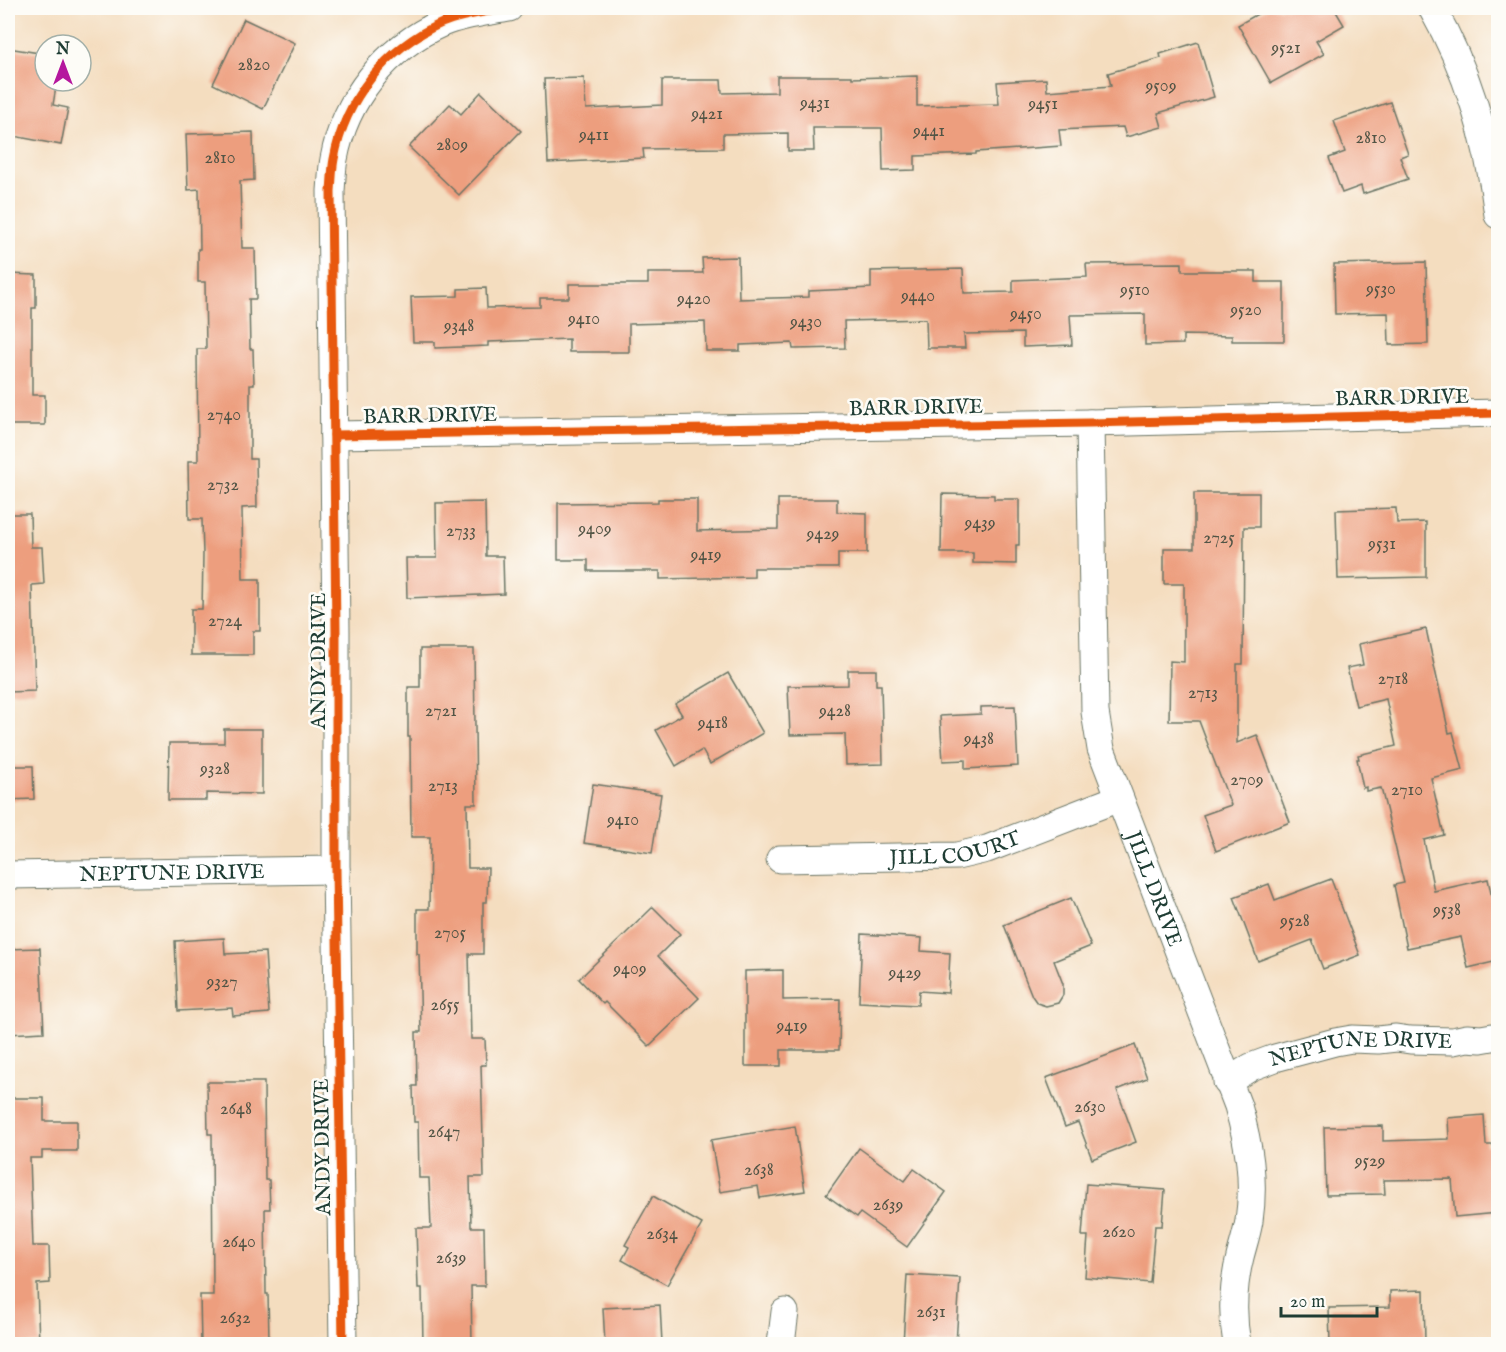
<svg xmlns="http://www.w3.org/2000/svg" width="1506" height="1352" font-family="'IM FELL English',serif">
	<rect width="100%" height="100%" fill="#fdfcf7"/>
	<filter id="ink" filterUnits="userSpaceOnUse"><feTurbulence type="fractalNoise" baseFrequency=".0167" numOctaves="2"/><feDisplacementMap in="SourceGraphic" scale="12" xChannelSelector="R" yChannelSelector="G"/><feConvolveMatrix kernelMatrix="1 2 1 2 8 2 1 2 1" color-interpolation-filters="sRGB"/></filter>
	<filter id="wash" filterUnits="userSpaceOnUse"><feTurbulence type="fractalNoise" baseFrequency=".008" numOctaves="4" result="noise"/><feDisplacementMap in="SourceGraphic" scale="24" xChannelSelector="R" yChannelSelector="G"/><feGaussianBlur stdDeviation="1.35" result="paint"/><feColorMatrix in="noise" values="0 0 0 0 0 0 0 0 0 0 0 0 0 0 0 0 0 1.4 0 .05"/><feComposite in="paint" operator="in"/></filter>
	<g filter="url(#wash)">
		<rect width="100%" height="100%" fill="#f4ddbf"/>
		<g id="blocks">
			<!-- building -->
			<g fill="#ed9e7e">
				<polygon points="1268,8 1334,8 1344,25 1316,41 1324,54 1271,83 1238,25"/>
				<polygon points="244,19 295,43 263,109 213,84"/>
				<polygon points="1198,42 1214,97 1158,113 1162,127 1126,137 1123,127 1059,130 1061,146 976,152 976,154 915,156 915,170 883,171 882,128 813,128 814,151 788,151 788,133 723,134 723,148 643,149 644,158 548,163 544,79 584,78 586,109 662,105 662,80 721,80 722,93 777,92 777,76 852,76 852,78 917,76 917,106 999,104 997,82 1046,79 1047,91 1111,86 1108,73 1161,58 1160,54"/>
				<polygon points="8,48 45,54 45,81 57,81 53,105 68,108 61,145 8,135"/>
				<polygon points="481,92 521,131 459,195 409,147 450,104 461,114"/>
				<polygon points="1390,102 1408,154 1400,157 1408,179 1363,194 1361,186 1342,193 1329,158 1345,152 1334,121"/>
				<polygon points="253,132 254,180 240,181 242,248 255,248 256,299 249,299 250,349 253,349 254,385 250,385 250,459 256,459 257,507 242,508 243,579 260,579 260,631 253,631 253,655 191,655 191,609 202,609 203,555 202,519 189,519 188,461 198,461 197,349 206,349 205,282 198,282 198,249 200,249 199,189 188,190 186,134"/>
				<polygon points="738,257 739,299 809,297 809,291 871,288 871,271 963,269 964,293 1013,292 1013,280 1087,277 1086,264 1182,263 1182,271 1256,271 1256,282 1284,282 1284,341 1232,341 1232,336 1183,335 1183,344 1145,345 1145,314 1070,315 1072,345 1023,347 1023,333 964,334 965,348 927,348 926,319 844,321 845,348 793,349 792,343 740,345 740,351 706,351 705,322 629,324 629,352 569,352 569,339 488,342 488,346 435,348 435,342 413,342 411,297 458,296 458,289 486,288 487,308 540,307 540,298 569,298 569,284 648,284 648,273 703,273 702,258"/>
				<polygon points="1426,262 1428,344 1389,345 1388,313 1335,314 1334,264"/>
				<polygon points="8,274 36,275 36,308 32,308 32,395 45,395 45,425 8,425"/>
				<polygon points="1194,493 1259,493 1259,527 1244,527 1243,664 1237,664 1237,743 1257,735 1290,822 1216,851 1203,815 1231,805 1199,721 1169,721 1170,661 1184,662 1184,584 1164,584 1164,548 1194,548"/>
				<polygon points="942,494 994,495 994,499 1019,499 1019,545 1016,545 1016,564 973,563 973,553 941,553"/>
				<polygon points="658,499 697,499 697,531 778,529 778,499 837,499 837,512 867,513 867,553 838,553 838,568 754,568 754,577 660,579 660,571 588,571 588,560 558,560 558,503 658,502"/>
				<polygon points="485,502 486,556 503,556 504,594 407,598 406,558 437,558 436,503"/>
				<polygon points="1396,508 1397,523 1426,522 1426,577 1338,579 1336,510"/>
				<polygon points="8,514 30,514 31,547 42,547 44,584 32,585 35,691 8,692"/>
				<polygon points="1426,629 1449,733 1453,732 1463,770 1431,778 1444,835 1424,840 1434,891 1488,879 1498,927 1498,961 1468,968 1461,937 1407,948 1394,885 1404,883 1381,788 1366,791 1366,787 1363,788 1357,759 1359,759 1358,755 1396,746 1386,699 1356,706 1347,668 1363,665 1359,644"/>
				<polygon points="420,649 474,649 476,804 467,804 468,868 488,868 487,902 483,902 483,954 469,954 471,1039 485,1039 486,1065 481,1065 484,1177 470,1177 471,1227 484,1227 485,1286 471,1286 472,1344 423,1344 422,1288 418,1288 416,1228 431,1228 429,1178 419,1178 418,1122 414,1122 413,1086 417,1086 416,1032 421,1032 419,954 417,954 417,909 429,909 430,837 411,837 410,737 408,737 408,687 420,687"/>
				<polygon points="848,670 876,670 876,685 881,685 883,764 846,765 845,734 790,735 788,686 848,685"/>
				<polygon points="728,673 763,733 710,764 702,750 676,766 656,730 682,715 675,704"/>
				<polygon points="1015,706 1018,766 965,769 965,760 943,761 940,716 981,714 981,707"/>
				<polygon points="224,729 262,729 262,794 206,793 206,800 168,800 169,743 224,743"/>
				<polygon points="8,766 33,766 34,799 8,800"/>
				<polygon points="593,784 661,794 652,853 584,843"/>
				<polygon points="1331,879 1360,955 1323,969 1312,940 1258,961 1234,897 1269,884 1275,900"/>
				<polygon points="1071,898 1091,946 1054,961 1063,984 1063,995 1058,1003 1046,1006 1037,1003 1032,996 1004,925"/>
				<polygon points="653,907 680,934 658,956 699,998 649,1046 605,1002 603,1004 579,979"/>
				<polygon points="862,934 922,938 921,951 950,953 948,993 919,991 918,1005 859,1002"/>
				<polygon points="224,938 225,954 265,952 269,1013 233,1016 232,1008 178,1011 175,941"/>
				<polygon points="40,948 44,1032 8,1034 8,949"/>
				<polygon points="783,970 783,1000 840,999 839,1050 781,1050 781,1066 745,1066 745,971"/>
				<polygon points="1135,1045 1147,1078 1117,1090 1136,1142 1092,1159 1078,1122 1065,1127 1046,1078"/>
				<polygon points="207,1082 264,1082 265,1180 269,1180 270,1209 265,1209 266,1294 268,1294 269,1339 254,1340 254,1344 201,1344 200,1295 213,1295 212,1134 208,1134"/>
				<polygon points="8,1098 44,1098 44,1121 77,1121 77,1151 42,1151 42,1158 30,1158 33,1246 49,1246 50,1283 37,1284 39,1344 8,1344"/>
				<polygon points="1484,1115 1486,1145 1498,1145 1498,1193 1495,1194 1497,1213 1455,1217 1452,1179 1384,1180 1385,1194 1326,1195 1324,1127 1383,1126 1383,1141 1449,1139 1448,1118"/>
				<polygon points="795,1126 805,1191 760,1198 758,1186 720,1192 711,1140"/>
				<polygon points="859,1148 905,1181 914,1169 946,1192 907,1247 860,1213 857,1217 826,1195"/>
				<polygon points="1086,1184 1165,1190 1162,1226 1155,1226 1150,1283 1085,1277 1088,1236 1082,1236"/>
				<polygon points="653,1196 702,1224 667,1285 622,1260 629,1247 625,1245"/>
				<polygon points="907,1275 960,1278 956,1344 903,1344"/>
				<polygon points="1424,1290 1425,1344 1330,1344 1329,1308 1390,1307 1390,1291"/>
				<polygon points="660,1305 662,1343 656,1343 656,1344 605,1344 603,1308"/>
			</g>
		</g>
	</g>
	<g filter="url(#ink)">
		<use href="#blocks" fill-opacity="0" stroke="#6a7565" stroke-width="1.5"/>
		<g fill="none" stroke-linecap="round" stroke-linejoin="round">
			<defs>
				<g id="street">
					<path d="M1432 8C1468 71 1489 143 1498 215"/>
					<path id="s1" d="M1090 423 1095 712 1101 749 1238 1106C1249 1145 1255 1179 1249 1221 1247 1233 1243 1245 1240 1257 1233 1285 1232 1316 1237 1344"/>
					<polyline points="334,435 1090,423 1498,413"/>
					<path id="s2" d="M780 859 957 856 987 849 1119 798"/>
					<path id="s3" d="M8 875 336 870"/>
					<path id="s4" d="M1227 1082 1251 1067 1275 1058 1335 1042 1352 1039 1378 1040 1396 1038 1410 1040 1453 1041 1467 1038 1481 1039 1498 1036"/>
					<path d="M343 1344 336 870V631L331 191C332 180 332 169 334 159 345 99 386 48 442 23 463 14 487 12 509 8"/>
					<polyline points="781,1344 785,1312"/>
				</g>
			</defs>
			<!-- street casing -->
			<use href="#street" stroke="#6a7565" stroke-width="29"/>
			<!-- street -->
			<use href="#street" stroke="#fff" stroke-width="27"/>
			<defs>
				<g id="cycleway">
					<polyline points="334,435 1090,423 1498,413"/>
					<path d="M343 1344 336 870V631L331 191C332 180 332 169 334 159 345 99 386 48 442 23 463 14 487 12 509 8"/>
				</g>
			</defs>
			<!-- cycleway casing -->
			<use href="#cycleway" stroke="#fdfcf7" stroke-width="13"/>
			<!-- cycleway -->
			<use href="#cycleway" stroke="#e8590c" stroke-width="9"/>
		</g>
	</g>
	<g text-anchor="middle" stroke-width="5" stroke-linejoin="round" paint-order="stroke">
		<!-- number labels -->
		<g font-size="18" fill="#525546">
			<text x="1286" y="53">9521</text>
			<text x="254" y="70">2820</text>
			<text x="1161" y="91">9509</text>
			<text x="815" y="108">9431</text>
			<text x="1043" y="109">9451</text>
			<text x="707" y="119">9421</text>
			<text x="929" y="136">9441</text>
			<text x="594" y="140">9411</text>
			<text x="1371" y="143">2810</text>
			<text x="452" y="150">2809</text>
			<text x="220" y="163">2810</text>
			<text x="1381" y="294">9530</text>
			<text x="1135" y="295">9510</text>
			<text x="918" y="301">9440</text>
			<text x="694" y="304">9420</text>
			<text x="1246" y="315">9520</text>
			<text x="1026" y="319">9450</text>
			<text x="584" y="324">9410</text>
			<text x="806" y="327">9430</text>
			<text x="459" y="331">9348</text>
			<text x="224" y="420">2740</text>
			<text x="223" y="490">2732</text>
			<text x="980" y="528">9439</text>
			<text x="595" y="534">9409</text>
			<text x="461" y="536">2733</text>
			<text x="823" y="539">9429</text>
			<text x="1219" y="543">2725</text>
			<text x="1382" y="549">9531</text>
			<text x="706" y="560">9419</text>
			<text x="225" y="626">2724</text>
			<text x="1393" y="684">2718</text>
			<text x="1203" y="698">2713</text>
			<text x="441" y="716">2721</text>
			<text x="835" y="716">9428</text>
			<text x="713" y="728">9418</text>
			<text x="979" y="744">9438</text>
			<text x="215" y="774">9328</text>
			<text x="1247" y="785">2709</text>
			<text x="443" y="791">2713</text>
			<text x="1407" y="795">2710</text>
			<text x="623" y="825">9410</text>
			<text x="1447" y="915">9538</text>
			<text x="1295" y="926">9528</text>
			<text x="450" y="938">2705</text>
			<text x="630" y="974">9409</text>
			<text x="905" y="978">9429</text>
			<text x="222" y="987">9327</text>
			<text x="445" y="1010">2655</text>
			<text x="792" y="1031">9419</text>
			<text x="1090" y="1112">2630</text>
			<text x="236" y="1114">2648</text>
			<text x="444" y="1137">2647</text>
			<text x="1370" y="1166">9529</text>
			<text x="759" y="1175">2638</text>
			<text x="888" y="1210">2639</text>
			<text x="1119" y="1237">2620</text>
			<text x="662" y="1239">2634</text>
			<text x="239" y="1247">2640</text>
			<text x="451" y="1263">2639</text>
			<text x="931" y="1317">2631</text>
			<text x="235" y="1323">2632</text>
		</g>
		<!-- street labels -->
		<g font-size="21" fill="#1f3d34" stroke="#fdfcf7">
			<text transform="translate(1402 397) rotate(-1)" y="7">BARR DRIVE</text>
			<text transform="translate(916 407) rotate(-1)" y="7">BARR DRIVE</text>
			<text transform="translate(430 415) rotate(-1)" y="7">BARR DRIVE</text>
			<text transform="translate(318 661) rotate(-90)" y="7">ANDY DRIVE</text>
			<text dy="7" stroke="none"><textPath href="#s2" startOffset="176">JILL COURT</textPath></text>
			<text dy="7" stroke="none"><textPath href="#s3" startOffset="164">NEPTUNE DRIVE</textPath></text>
			<text dy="7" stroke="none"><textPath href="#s1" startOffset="476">JILL DRIVE</textPath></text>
			<text dy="7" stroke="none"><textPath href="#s4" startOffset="141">NEPTUNE DRIVE</textPath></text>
			<text transform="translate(322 1147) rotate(-91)" y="7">ANDY DRIVE</text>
		</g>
	</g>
	<!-- margin -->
	<rect width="1506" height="1352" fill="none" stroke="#fdfcf7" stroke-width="30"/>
	<!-- north arrow -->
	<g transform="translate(63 63)"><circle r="28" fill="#fdfcf7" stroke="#a4b0a9" stroke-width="1.5"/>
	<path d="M0-4.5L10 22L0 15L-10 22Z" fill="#b5179e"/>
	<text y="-9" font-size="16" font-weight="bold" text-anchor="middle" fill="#1f3d34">N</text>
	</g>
	<!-- scale -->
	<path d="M1281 1307v9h96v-9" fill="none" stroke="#1f3d34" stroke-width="3"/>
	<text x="1290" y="1307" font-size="18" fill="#1f3d34" stroke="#fdfcf7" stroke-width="4.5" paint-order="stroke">20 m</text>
</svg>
